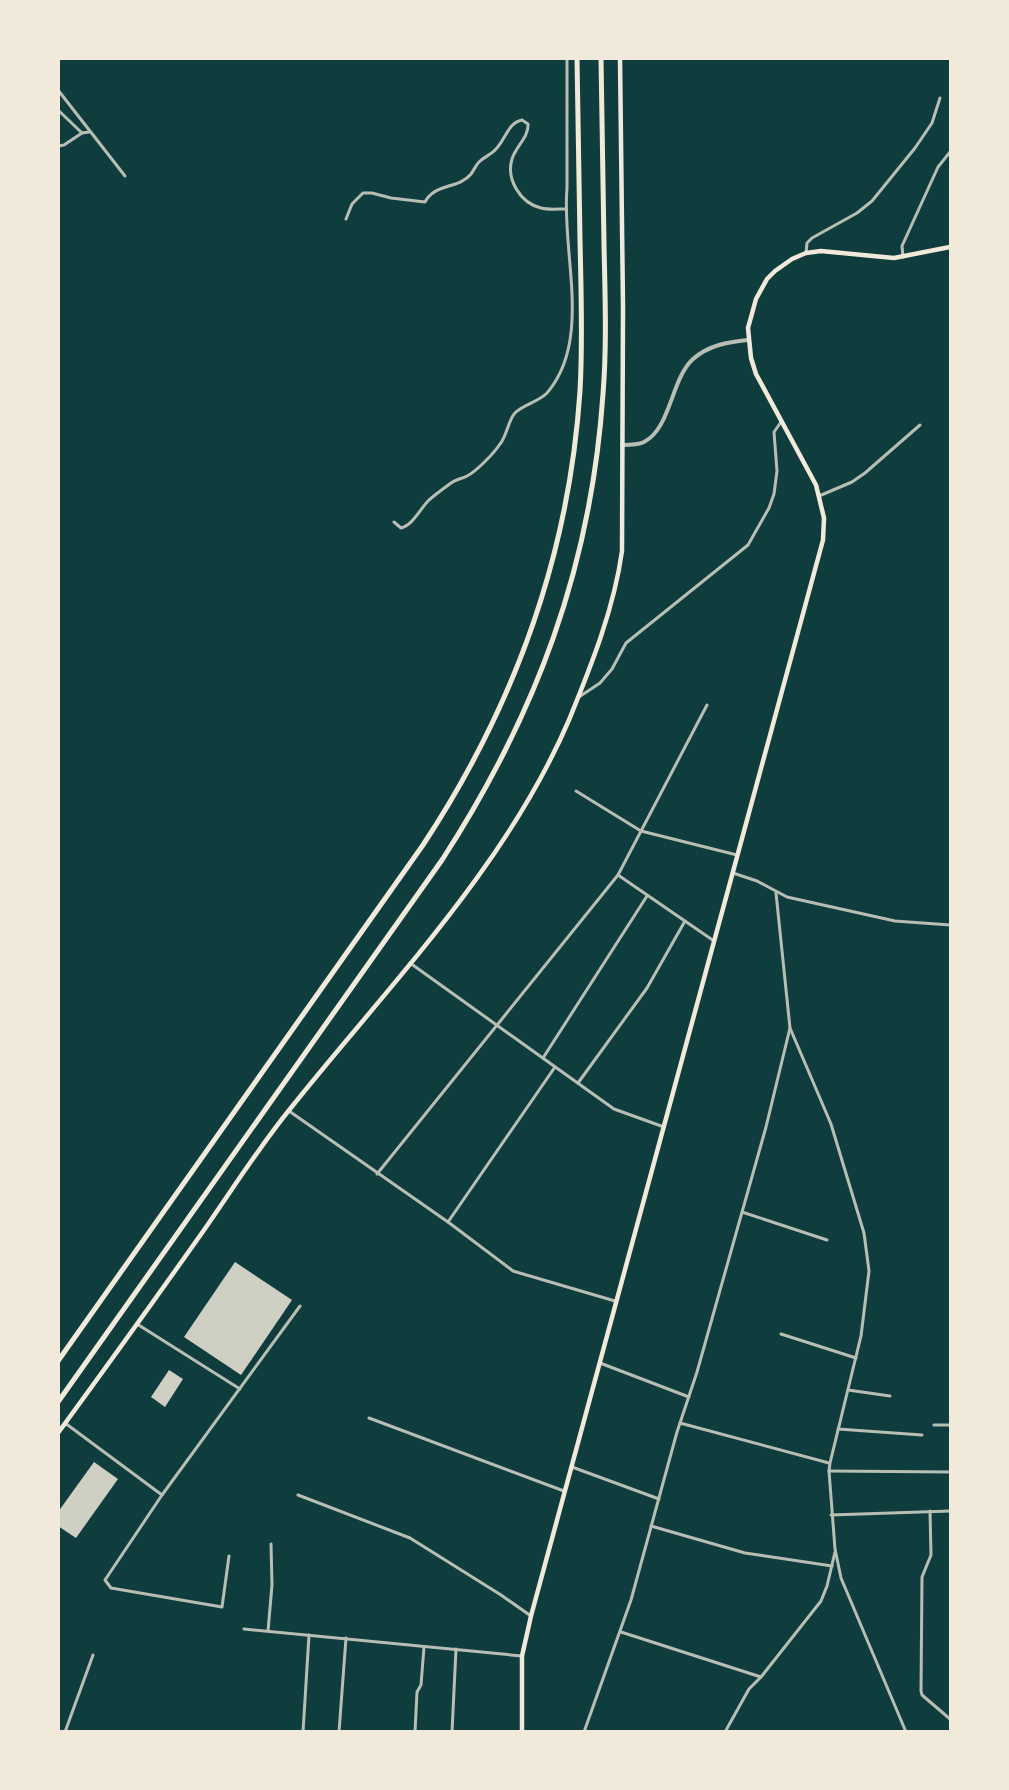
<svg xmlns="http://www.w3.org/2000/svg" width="1009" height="1790" font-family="'Alegreya Sans',sans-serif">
	<rect width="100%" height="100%" fill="#0f3d3e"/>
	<!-- building -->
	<g fill="#cfcfc3">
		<polygon points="235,1262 292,1300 241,1375 184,1337"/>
		<polygon points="169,1370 183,1379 165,1407 151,1397"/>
		<polygon points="94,1462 118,1479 76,1538 58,1526 58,1512"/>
	</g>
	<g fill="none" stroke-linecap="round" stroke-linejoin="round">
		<!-- minor -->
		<g stroke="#b8beb3" stroke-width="3">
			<polyline points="58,90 125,176"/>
			<polyline points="58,110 82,133 89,132"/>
			<polyline points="58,146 64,145 82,133"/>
			<path d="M346 219 352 204 363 193H372L391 198 425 202C435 183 459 189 471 174 474 170 476 165 479 162 484 157 490 155 494 151 505 142 507 123 522 120L528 124C529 137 516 146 512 159 506 179 520 203 541 208 548 210 557 209 565 209"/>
			<polyline points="806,253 807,243 812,238 857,213 872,201 915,148 932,123 940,98"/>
			<polyline points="903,257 902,246 938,167 950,152"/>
			<polyline points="819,496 852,482 865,473 920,425"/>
			<path d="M394 522 401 528C413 525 420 509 429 500 436 494 443 489 451 483 456 479 462 479 467 476 477 471 494 453 500 444 507 436 509 417 516 412 525 404 538 402 547 393 593 340 561 251 567 188V58"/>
			<polyline points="579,697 600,683 612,669 626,643 748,545 769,508 774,494 777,471 774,432 781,422"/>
			<polyline points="576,791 641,831 737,855"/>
			<polyline points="733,873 757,881 787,897 895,921 950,925"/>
			<polyline points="618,875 714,941"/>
			<polyline points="776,893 790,1028 831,1124 864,1233 869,1271 861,1336 830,1463 829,1471 835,1549 841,1578 906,1732"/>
			<polyline points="410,963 614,1109 664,1127"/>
			<polyline points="543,1058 647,896"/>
			<polyline points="578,1083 647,988 685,921"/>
			<polyline points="289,1111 448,1222 513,1271 615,1301"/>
			<polyline points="377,1174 618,875 707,705"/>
			<polyline points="742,1212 827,1240"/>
			<polyline points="448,1222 555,1067"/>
			<polyline points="137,1324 240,1389"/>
			<polyline points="781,1334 856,1358"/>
			<polyline points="600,1363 689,1397"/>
			<polyline points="848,1390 890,1396"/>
			<polyline points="369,1418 564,1491"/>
			<polyline points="65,1423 162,1495"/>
			<polyline points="680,1423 829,1463"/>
			<polyline points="934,1425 950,1425"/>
			<polyline points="838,1429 922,1435"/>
			<polyline points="572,1467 659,1499"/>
			<polyline points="829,1471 950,1472"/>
			<polyline points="298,1495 410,1538 501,1595 531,1616"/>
			<polyline points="930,1511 931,1555 922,1577 921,1691 922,1695 950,1719"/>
			<polyline points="831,1515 950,1511"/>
			<polyline points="651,1526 745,1553 832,1566"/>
			<polyline points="229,1556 222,1607 111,1588 105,1580 162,1495 300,1306"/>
			<polyline points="244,1629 522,1656"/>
			<polyline points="268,1631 272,1585 271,1544"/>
			<polyline points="621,1632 761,1677"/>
			<polyline points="65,1732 93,1655"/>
			<polyline points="303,1732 309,1635"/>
			<polyline points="339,1732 346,1638"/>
			<polyline points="415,1732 417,1692 421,1685 424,1647"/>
			<polyline points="452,1732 456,1649"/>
			<polyline points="584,1732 631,1600 677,1432 697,1372 766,1127 790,1028"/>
			<polyline points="725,1732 749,1689 761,1677 821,1601 827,1586 835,1552"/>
		</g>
		<!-- tertiary -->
		<path stroke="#b8beb3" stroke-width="4" d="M622 445C629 445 638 445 644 442 671 428 671 379 693 359 709 345 728 342 748 340"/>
		<!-- secondary -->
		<g stroke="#f1e9da" stroke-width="4.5">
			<path d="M58 1433C107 1366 156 1298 204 1230 232 1190 259 1147 290 1109 389 985 506 867 569 720 591 666 614 609 622 551L623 307 620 58"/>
			<polyline points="522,1732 522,1656 531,1616 823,540 824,518 816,485 756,374 751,358 748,328 756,299 767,279 775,271 792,259 806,253 821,251 894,258 950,247"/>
		</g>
		<!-- motorway -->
		<g stroke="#f1e9da" stroke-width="5">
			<path d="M58 1361 423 845C514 707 569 557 580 391 583 340 581 291 580 240 579 180 578 119 577 58"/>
			<path d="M58 1402 442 860C536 715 591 568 603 394 607 344 605 294 604 244 603 182 602 120 601 58"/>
		</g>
	</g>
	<!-- border -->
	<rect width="1009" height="1790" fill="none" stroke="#f1e9da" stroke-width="120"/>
</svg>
